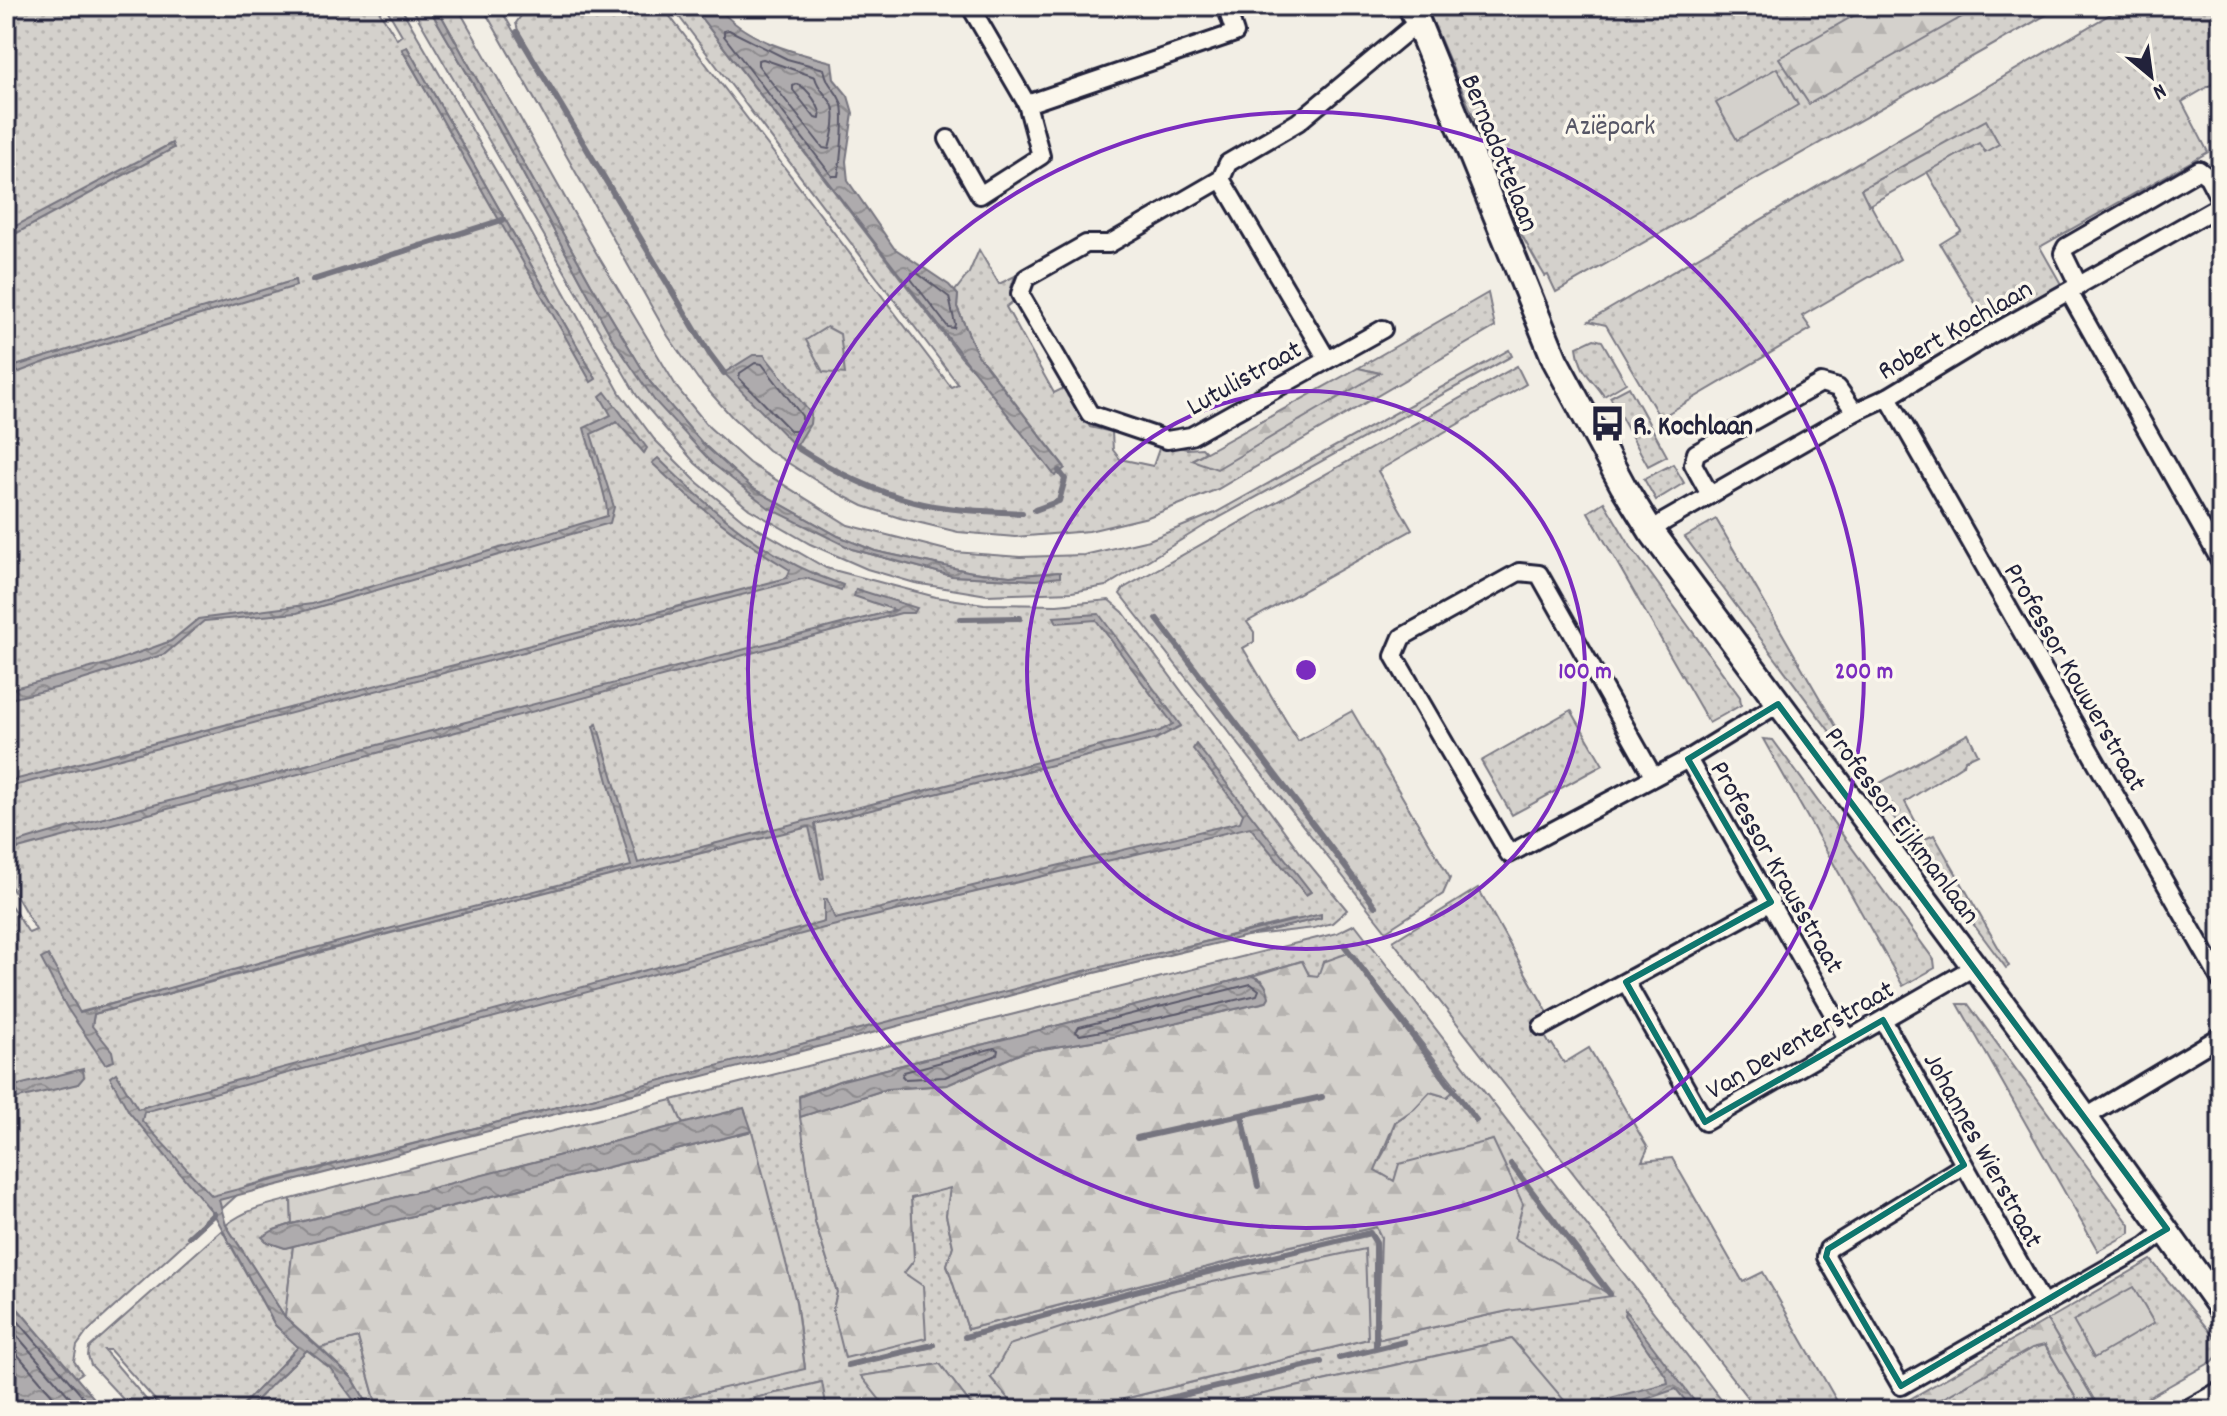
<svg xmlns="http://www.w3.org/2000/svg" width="2227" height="1416" font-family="Dekko,sans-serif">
	<defs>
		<pattern id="grass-dots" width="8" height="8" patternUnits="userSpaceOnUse" patternTransform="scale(2)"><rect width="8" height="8" fill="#d4d1cc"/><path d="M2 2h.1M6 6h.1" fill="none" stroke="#b6b3b0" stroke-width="1.8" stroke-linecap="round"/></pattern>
		<pattern id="forest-firs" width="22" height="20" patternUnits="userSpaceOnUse" patternTransform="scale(2)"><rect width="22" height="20" fill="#d4d1cc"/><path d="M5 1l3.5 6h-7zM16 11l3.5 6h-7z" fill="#b6b3b0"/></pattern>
		<pattern id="water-waves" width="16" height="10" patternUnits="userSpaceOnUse" patternTransform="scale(2)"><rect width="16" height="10" fill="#aeabad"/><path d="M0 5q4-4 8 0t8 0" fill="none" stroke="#8d8b8e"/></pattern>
	</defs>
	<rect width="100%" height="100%" fill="#f2eee5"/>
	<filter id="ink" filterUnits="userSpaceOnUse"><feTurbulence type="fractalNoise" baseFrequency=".0125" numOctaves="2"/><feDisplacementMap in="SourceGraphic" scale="16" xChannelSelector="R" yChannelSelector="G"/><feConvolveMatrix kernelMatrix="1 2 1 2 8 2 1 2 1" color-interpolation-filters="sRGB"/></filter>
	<g filter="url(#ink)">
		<!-- grass -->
		<g fill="url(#grass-dots)" stroke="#7b7a84" stroke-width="2" fill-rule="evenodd">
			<path d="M6 6H376L397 39 402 35 385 6H400L522 216 620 393 654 439 697 482 743 520 826 568 936 597 984 604 1057 605 1109 600 1123 612 1305 859 1347 910 1332 923 1314 928 1245 936 1321 918 1291 920 247 1186 87 1332 77 1346 74 1361 82 1373 76 1377 6 1295V898L29 933 36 930 6 878V374L48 356 6 369ZM407 47 596 379 402 50ZM347 753 344 762 182 801ZM538 893 94 1014 92 1026 80 1012Z"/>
			<polygon points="411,6 428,6 489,111 612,338 713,464 852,549 952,576 1036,580 1059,572 1010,576 972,572 875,551 838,536 752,488 702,443 650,382 591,284 436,6 457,6 594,249 678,389 709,427 749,463 848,525 954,552 1020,557 1084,555 1149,540 1215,513 1509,350 1512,356 1204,526 1106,586 1072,592 987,595 915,583 867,569 810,544 749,509 695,463 637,396"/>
			<polygon points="482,6 499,6 522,46 516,23 528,6 662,6 951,387 958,384 671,6 692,6 961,357 1065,467 977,354 957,307 958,295 955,291 969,273 979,250 999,284 1015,276 1010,291 1015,300 1006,307 1054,393 1066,387 1090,427 1112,432 1113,450 1120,459 1153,466 1161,443 1187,449 1202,448 1206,452 1193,459 1379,373 1358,368 1488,293 1495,327 1218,489 1148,517 1089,531 1015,537 958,532 900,518 863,506 826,487 768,450 732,417 698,379 668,336"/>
			<path d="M1426 6H2062L1556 292 1548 275 1545 276C1517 231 1495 181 1475 132L1477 125Z"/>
			<polygon points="2124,6 2221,6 2221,79 2182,102 2208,152 2040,247 2061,284 1988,325 1940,244 1961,231 1927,172 1979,143 1999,144 1986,121 1862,189 1900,259 1802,316 1811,329 1660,418 1606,325 1589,321"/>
			<path d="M1594 339 1602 341 1626 383 1604 396C1590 375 1581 375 1577 347Z"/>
			<polygon points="1517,366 1526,384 1378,471 1412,530 1247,622 1254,632 1254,642 1243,648 1298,741 1352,711 1450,878 1443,894 1386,931 1120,594 1124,588"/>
			<polygon points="1629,387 1667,456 1648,466 1610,397"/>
			<polygon points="1673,464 1684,483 1656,500 1644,479"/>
			<polygon points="1604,502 1631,547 1740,697 1741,705 1709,723 1588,512"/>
			<polygon points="1716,519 1859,766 1878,784 1968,734 1978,754 1965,760 1964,764 1905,802 1925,839 1934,835 2009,966 2006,968 1685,537"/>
			<polygon points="1571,710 1603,765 1512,815 1481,761"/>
			<polygon points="1763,739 1773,740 1934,960 1935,968 1903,986"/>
			<polygon points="1478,888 1553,1022 1541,1029 1550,1045 1552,1044 1564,1063 1589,1048 1648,1148 1642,1161 1672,1158 1743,1282 1763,1272 1842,1410 1757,1410 1393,941"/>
			<path d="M1355 924 1729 1410H1541L1563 1400 1511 1339 1192 1410H1079L1368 1339 991 1378 1018 1410H975L940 1364 862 1376 888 1410H827L821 1382 705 1410H630L805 1368 796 1302 744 1109 683 1124 672 1100 1337 933ZM1351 952 1457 1088 1447 1097 1430 1092 1414 1109 1395 1122 1388 1145 1374 1170 1394 1181 1508 1311 1380 1339 1378 1335 1381 1237 1376 1227 1277 1249 968 1329 947 1265 953 1246 946 1215 951 1187 911 1198 914 1260 904 1273 833 1310 837 1292 815 1222 799 1096 839 1081 1252 976 1301 961 1309 975 1318 977Z"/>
			<polygon points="1958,1004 1968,1004 2130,1225 2130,1233 2098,1251"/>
			<path d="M291 1199 292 1224 274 1230 267 1242 285 1248 293 1246 285 1317 226 1225C246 1209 267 1205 291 1199Z"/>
			<polygon points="222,1230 275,1325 299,1347 238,1410 164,1410 110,1350 104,1350 155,1410 133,1410 91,1365 88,1356 89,1348"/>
			<polygon points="2151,1260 2212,1334 2221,1346 2221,1352 2213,1361 2126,1410 2100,1410 2047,1320"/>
			<polygon points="358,1338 378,1410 371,1410 353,1379 320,1348"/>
			<polygon points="2045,1345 2083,1410 1922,1410 2032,1348"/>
			<polygon points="307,1350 330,1367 361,1410 246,1410"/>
		</g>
		<!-- forest -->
		<g fill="url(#forest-firs)" stroke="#7b7a84" stroke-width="2">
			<polygon points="1871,6 1981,6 1809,104 1779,58"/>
			<polygon points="1986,120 1999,144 1985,152 1979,143 1869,205 1861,189"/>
			<polygon points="827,327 840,334 845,374 823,372 806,340"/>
			<polygon points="1358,368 1380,373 1217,469 1192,460"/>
			<polygon points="1351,952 1457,1088 1447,1097 1430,1092 1414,1109 1395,1122 1375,1170 1394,1181 1399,1164 1493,1140 1523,1204 1514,1238 1612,1296 1508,1311 1380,1339 1378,1335 1381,1237 1376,1227 1277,1249 968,1329 947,1265 953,1246 946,1215 950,1188 911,1198 914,1260 904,1273 923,1286 926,1338 845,1358 833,1310 837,1292 815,1222 800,1117 887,1089 947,1085 1024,1052 1104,1039 1266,1002 1262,980 1252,976 1302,961 1309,975 1318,976 1323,962"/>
			<polygon points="672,1100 683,1124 292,1224 291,1199"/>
			<polygon points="752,1131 796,1302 805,1369 630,1410 378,1410 358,1338 320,1348 285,1317 293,1246"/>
			<polygon points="1365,1249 1368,1339 1079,1410 1018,1410 991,1378 1009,1345 1171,1291"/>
			<polygon points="2047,1320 2100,1410 2083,1410 2045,1345 2032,1348 1922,1410 1891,1410"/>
			<polygon points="1512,1339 1564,1400 1541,1410 1192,1410"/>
			<polygon points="940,1364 975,1410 888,1410 861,1376"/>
			<polygon points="822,1382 827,1410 705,1410"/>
		</g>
		<!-- garden -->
		<g fill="#d4d1cc" stroke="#7b7a84" stroke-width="2">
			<polygon points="1777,68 1798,105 1737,140 1716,103"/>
			<polygon points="2133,1287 2154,1323 2094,1358 2073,1321"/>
		</g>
		<!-- water -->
		<g fill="url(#water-waves)" stroke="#76747f" stroke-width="2">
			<polygon points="428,6 436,6 591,284 650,382 702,443 752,488 838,536 875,551 972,572 1010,576 1060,572 1060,577 1036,580 952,576 852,549 769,508 713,464 654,400 612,338 489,111"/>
			<path d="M692 6H717C744 40 792 52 832 62L834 79 848 96 853 113 846 161 848 181 894 248 949 285 958 295 957 307 977 354 1065 468 1055 476Z"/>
			<polygon points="407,47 596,379 591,382 402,49"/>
			<polygon points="172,143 174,148 6,239 6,231"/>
			<polygon points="295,280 296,286 48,361 6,377 6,369"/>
			<polygon points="753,355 764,355 811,414 810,424 796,447 724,373"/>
			<path d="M605 392 647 448 644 453 617 422 591 434 614 507 610 523 297 613 204 621 165 654 60 687 6 700V690L110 663 171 641 198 619 312 604 607 516C609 500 589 449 584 428L611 415 600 396Z"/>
			<path d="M658 458C714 513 767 559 843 585L841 590 806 578 6 788V782L787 578 790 570C737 538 696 505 652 463Z"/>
			<path d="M856 589 917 608 914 613H901L18 849 16 843C125 809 237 787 347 753L895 610 854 596Z"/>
			<path d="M1099 614 1181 726 1156 739 815 824 824 878 821 879 809 827C569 884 331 947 94 1014L92 1026 112 1051 114 1061 105 1064 67 1008 41 959 48 955 80 1013 265 961 631 866 593 726 597 724 638 863 1160 731 1173 724 1096 620 1057 623 1054 617Z"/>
			<polygon points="1196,744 1311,892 1306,895 1250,827 824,928 144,1112 142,1121 212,1196 1080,972 1321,914 1321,918 1078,977 876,1032 219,1200 226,1225 285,1317 353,1379 371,1410 361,1410 330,1368 307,1350 246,1410 238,1410 298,1347 275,1325 214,1214 129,1112 110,1077 116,1073 138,1109 182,1095 824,922 824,899 827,899 835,919 1240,822 1243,814 1193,749"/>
			<path d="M1252 976C1263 980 1267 985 1269 997L1266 1002 1104 1039 1024 1052 947 1085 887 1089 800 1117 799 1097 839 1081Z"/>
			<polygon points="83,1069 84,1077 78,1084 6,1101 6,1088"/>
			<polygon points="744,1108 752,1131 285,1248 267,1242 262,1237 274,1230 292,1224"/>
			<polygon points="6,1295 104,1410 6,1410"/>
			<polygon points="1625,1310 1701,1410 1693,1410 1676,1389 1614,1410 1564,1410 1668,1383 1667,1378 1624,1315"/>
		</g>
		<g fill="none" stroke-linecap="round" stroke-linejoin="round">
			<!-- shore -->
			<g stroke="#5a5969" stroke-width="2">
				<path d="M729 30 787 59 824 69C828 88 835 87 841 102 846 112 840 164 838 176H832L724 36V31Z"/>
				<path d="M763 59 815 77C818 89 826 94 832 104 838 115 832 137 829 149L823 148 758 65V60Z"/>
				<path d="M797 84C807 87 823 109 820 119L815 118 793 90V86Z"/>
				<polygon points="912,273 917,273 949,297 955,324 954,328 948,327 911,279"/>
				<polygon points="755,363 762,364 802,416 802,421 796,431 791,431 739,378 740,373"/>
				<polygon points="1251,984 1259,990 1257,995 1102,1031 1080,1035 1076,1032 1079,1027"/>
				<polygon points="994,1048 998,1050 997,1055 945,1077 905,1079 902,1076 904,1072"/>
				<polyline points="6,1307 94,1410"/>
				<polyline points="6,1323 81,1410"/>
				<polyline points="6,1341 65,1410"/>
			</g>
			<!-- stream -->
			<g stroke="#76747f" stroke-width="6">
				<polyline points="517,32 709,353 724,373"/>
				<polyline points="313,280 502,220"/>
				<path d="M796 447C833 471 873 491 915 502 949 511 987 511 1022 513"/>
				<polyline points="1035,510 1059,501 1065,479 1059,471"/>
				<polyline points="961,619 1020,618"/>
				<polyline points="1157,619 1375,906"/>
				<polyline points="1344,945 1476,1120"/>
				<polyline points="1242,1116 1258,1186"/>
				<polyline points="1137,1138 1322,1097"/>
				<polyline points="1511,1164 1610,1294"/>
				<polyline points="189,1237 214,1214"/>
				<polyline points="965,1337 1191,1276 1370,1233 1376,1243 1376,1348"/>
				<polyline points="1339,1358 1404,1342"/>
				<polyline points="848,1365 933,1345"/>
				<polyline points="1120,1410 1321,1362"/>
			</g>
			<defs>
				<g id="street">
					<polyline points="970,6 1027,104 1235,33 1226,6"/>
					<polyline points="948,139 980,195 1041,156 1027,104"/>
					<polyline points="1221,179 1327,359"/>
					<polyline points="2079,286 2063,253 2066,247 2199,170 2208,177 2221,202"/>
					<polyline points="2069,292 2221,562"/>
					<polyline points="1383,329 1191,436 1167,440 1090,414 1020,294 1026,278 1086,244 1109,244 1221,179 1228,163 1298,122 1417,23"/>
					<polyline points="1888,397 2221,981"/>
					<polyline points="1710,495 1693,464 1696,453 1821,383 1838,388 1855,412"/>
					<polyline points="1651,531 1665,521 1855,412 1888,397 1987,337 2221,205"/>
					<polyline points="1688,759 1848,1040"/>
					<polyline points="1653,776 1539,574 1519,572 1402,637 1394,656 1509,854 1688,759 1778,704"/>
					<polyline points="1626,982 1705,1122 1974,967"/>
					<polyline points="1883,1020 2042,1303"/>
					<polyline points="1542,1027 1771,902"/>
					<polyline points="2086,1117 2221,1036"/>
					<polyline points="1964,1165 1828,1249 1826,1257 1901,1386 2146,1246 2167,1229"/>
					<polyline points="2185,1410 2221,1390"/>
				</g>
				<polyline id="secondary" points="1411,6 1555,360 1623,486 1651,531 2033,1045 2221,1308"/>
			</defs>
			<!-- street casing -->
			<use href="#street" stroke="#22223b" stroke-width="22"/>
			<!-- secondary casing -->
			<use href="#secondary" stroke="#22223b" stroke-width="30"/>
			<!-- street -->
			<use href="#street" stroke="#fbf7ec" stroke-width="16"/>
			<!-- secondary -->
			<use href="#secondary" stroke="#fbf7ec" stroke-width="24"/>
		</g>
	</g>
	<!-- marked area -->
	<path fill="none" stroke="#0f766e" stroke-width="6" stroke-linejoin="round" d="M1778 704 2167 1229 1901 1386 1826 1257 1828 1249 1964 1165 1883 1020 1705 1122 1626 982 1771 902 1688 759Z"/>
	<!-- distance rings -->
	<g fill="none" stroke="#7b2cbf" stroke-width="4">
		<circle cx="1306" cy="670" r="279"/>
		<circle cx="1306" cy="670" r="558"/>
	</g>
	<!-- icons -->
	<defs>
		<symbol id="bus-bare" viewBox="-9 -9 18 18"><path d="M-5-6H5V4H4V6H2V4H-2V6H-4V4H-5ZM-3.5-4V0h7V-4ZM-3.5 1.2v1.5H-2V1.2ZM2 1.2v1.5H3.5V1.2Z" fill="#22223b" stroke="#fbf7ec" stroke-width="2.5" paint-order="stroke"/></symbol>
	</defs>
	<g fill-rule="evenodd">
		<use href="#bus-bare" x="1582" y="398" width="51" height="51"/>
	</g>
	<g text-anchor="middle" stroke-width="7" stroke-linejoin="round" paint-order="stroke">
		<!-- park labels -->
		<g font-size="28" fill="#575766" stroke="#fbf7ec">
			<text x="1610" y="134">Aziëpark</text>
		</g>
		<!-- street labels -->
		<g font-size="28" fill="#22223b" stroke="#fbf7ec">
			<text transform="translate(1502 152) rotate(68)" y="10">Bernadottelaan</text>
			<text transform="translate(1954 328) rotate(-30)" y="10">Robert Kochlaan</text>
			<text transform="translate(1243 376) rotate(-29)" y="10">Lutulistraat</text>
			<text transform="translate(2077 676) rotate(60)" y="10">Professor Kouwerstraat</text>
			<text transform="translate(1904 824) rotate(53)" y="10">Professor Eijkmanlaan</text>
			<text transform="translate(1779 866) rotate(60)" y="10">Professor Krausstraat</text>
			<text transform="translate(1799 1038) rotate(-30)" y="10">Van Deventerstraat</text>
			<text transform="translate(1985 1149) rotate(61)" y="10">Johannes Wierstraat</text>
		</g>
		<!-- poi labels -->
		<g font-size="28" font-weight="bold" fill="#22223b" stroke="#fbf7ec" text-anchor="start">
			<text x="1633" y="434">R. Kochlaan</text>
		</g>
	</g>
	<circle cx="1306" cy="670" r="12" fill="#7b2cbf" stroke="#fbf7ec" stroke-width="4"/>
	<g font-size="24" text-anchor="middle" font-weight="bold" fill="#7b2cbf" stroke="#fbf7ec" stroke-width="7" stroke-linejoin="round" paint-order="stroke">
		<text x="1585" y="678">100 m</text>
		<text x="1864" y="678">200 m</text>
	</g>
	<!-- margin -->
	<rect width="2227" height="1416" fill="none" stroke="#fbf7ec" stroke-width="32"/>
	<rect x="16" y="16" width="2195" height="1384" fill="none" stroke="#22223b" stroke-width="3" filter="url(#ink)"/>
	<!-- north arrow -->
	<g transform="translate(2151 76) rotate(151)" stroke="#fbf7ec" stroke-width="6" paint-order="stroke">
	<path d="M0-6L14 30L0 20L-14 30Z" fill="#22223b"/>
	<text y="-12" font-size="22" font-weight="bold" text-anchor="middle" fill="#22223b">N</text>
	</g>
</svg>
